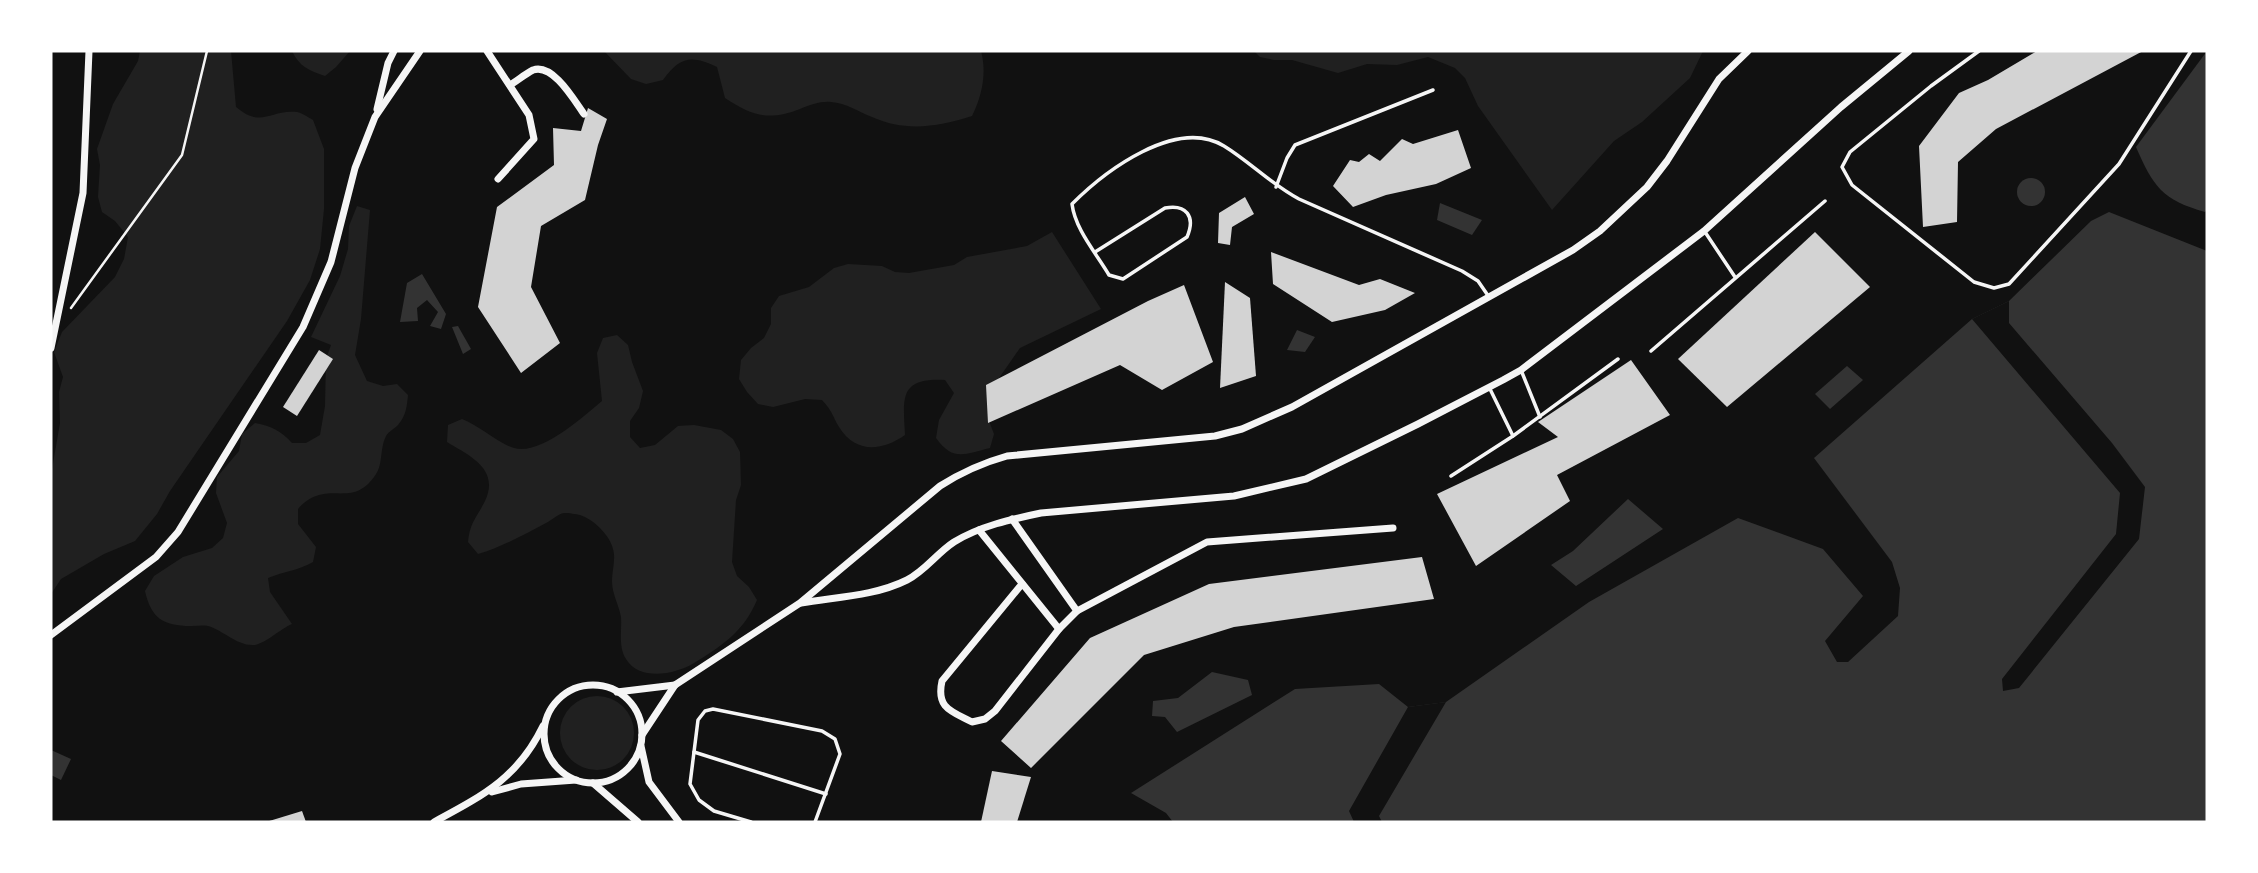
<svg xmlns="http://www.w3.org/2000/svg" width="2258" height="873" font-family="Mulish,sans-serif">
	<rect width="100%" height="100%" fill="#111"/>
	<!-- green -->
	<g fill="#202020">
		<path d="M140 51H231L236 107C262 129 270 109 297 112 302 113 308 117 313 120L324 149V209L320 249 310 280 287 321 170 491 157 514 135 541 104 554 61 579 51 594V475L60 423 59 392 63 377 54 352 62 332 115 277 124 259 128 237 115 221 102 212 98 197 100 165 97 149 113 104 138 61Z"/>
		<path d="M292 51H350L336 67 325 76C309 71 299 66 292 51Z"/>
		<path d="M604 51H981C987 73 982 96 972 116 937 127 906 132 872 117 859 112 846 103 831 102 821 101 810 105 800 109 769 121 752 116 725 98L717 67C692 55 680 56 663 80L646 84 631 79Z"/>
		<polygon points="1254,51 1703,51 1690,78 1642,122 1614,141 1552,210 1478,106 1465,78 1455,68 1428,57 1397,65 1367,64 1338,73 1292,60 1274,60 1260,57"/>
		<path d="M357 206 370 210 361 319 355 355 367 381 383 386 397 384 408 395C407 406 406 416 398 425 394 429 389 431 386 436 379 450 384 465 374 477 350 510 327 477 298 509V524L316 547 313 562C297 571 285 571 268 578L270 592 292 624C280 629 265 644 254 645 237 646 223 630 208 626 203 625 197 626 191 626 163 626 151 618 145 591L154 576 183 557 212 548 223 538 227 523 216 493 217 477 239 451 242 434 255 423C272 426 281 431 292 443H306L320 435 325 406 326 359 331 345 311 337 340 276 348 249 349 226Z"/>
		<path d="M1052 232 1101 309 1020 348 990 391 989 421 994 434 990 448C965 454 953 462 936 438L939 420 954 393 945 380C899 378 903 397 905 435 882 451 856 454 839 427 832 415 833 412 822 400L805 399 773 407 758 404 747 392 739 379 741 360 751 348 764 338 771 324V308L779 296 809 287 834 268 848 264 882 266 895 272 909 273 954 265 967 257 1027 246Z"/>
		<path d="M617 335 628 345 632 362 643 391 639 408 630 421V437L640 448 655 445 678 426 694 425 721 430 733 439 740 452 741 485 736 500 732 562 737 576 749 587 757 600C744 631 723 645 694 663 676 674 640 682 626 659 618 646 622 631 621 617 619 605 612 594 612 581 612 571 616 559 613 549 610 535 593 519 580 515 577 514 568 513 564 513 558 514 552 520 546 523 524 535 501 547 478 554L468 542C470 522 476 519 485 501 500 469 470 456 447 442L448 425 462 419C480 426 499 444 514 448 540 456 584 416 602 401L597 353 603 338Z"/>
		<circle cx="597" cy="733" r="37"/>
	</g>
	<!-- water -->
	<g fill="#333">
		<path d="M2207 51V210L2205 212C2162 200 2153 186 2136 147Z"/>
		<circle cx="2031" cy="192" r="14"/>
		<polygon points="1440,203 1482,220 1472,235 1437,220"/>
		<polygon points="2109,212 2207,251 2207,822 1173,822 1166,813 1131,793 1295,689 1379,684 1408,707 1446,702 1589,602 1738,518 1823,549 1863,596 1825,641 1837,662 1848,662 1898,616 1900,588 1892,562 1814,458 1972,319 2009,301 2091,221"/>
		<polygon points="422,274 446,314 441,329 430,326 438,312 427,300 417,308 418,321 400,322 407,283"/>
		<polygon points="458,326 471,349 463,354 452,327"/>
		<polygon points="1297,330 1315,337 1305,352 1287,350"/>
		<polygon points="1847,366 1863,380 1830,409 1815,394"/>
		<polygon points="1628,499 1663,529 1576,586 1551,565 1573,551"/>
		<polygon points="1212,672 1248,680 1252,695 1177,732 1165,717 1152,716 1153,701 1178,698"/>
		<polygon points="51,750 71,759 61,780 51,775"/>
	</g>
	<!-- pier -->
	<g fill="#111">
		<polygon points="2009,301 2009,323 2112,443 2145,487 2139,539 2019,688 2003,691 2002,679 2116,534 2120,493 1972,319"/>
		<polygon points="1446,702 1379,816 1382,822 1354,822 1349,811 1408,707"/>
	</g>
	<!-- building -->
	<g fill="#d3d3d3">
		<polygon points="2037,51 2143,51 1996,129 1958,162 1957,222 1923,227 1919,146 1959,93 1988,80"/>
		<polygon points="588,108 607,119 598,145 585,200 541,226 531,287 560,343 521,373 478,307 497,207 554,165 553,128 581,131"/>
		<polygon points="1458,130 1471,168 1436,184 1386,195 1353,207 1333,186 1350,160 1359,162 1369,154 1380,161 1402,139 1413,144"/>
		<polygon points="1245,197 1254,214 1232,227 1230,245 1218,243 1219,213"/>
		<polygon points="1815,232 1870,287 1727,407 1678,359"/>
		<polygon points="1271,252 1359,285 1380,279 1415,293 1385,310 1332,322 1273,284"/>
		<polygon points="1225,282 1250,298 1256,376 1220,388"/>
		<polygon points="1184,285 1213,362 1162,390 1120,365 988,423 986,385 1148,301"/>
		<polygon points="319,350 333,359 297,416 283,407"/>
		<polygon points="1631,360 1670,415 1557,475 1570,501 1476,566 1437,494 1558,437 1538,422"/>
		<polygon points="1422,557 1434,599 1234,627 1144,655 1031,768 1001,741 1090,638 1209,584"/>
		<polygon points="992,771 1031,777 1017,822 981,822"/>
		<polygon points="302,811 306,822 266,822"/>
	</g>
	<g fill="none" stroke-linecap="round" stroke-linejoin="round">
		<!-- path -->
		<polyline stroke="#f5f5f5" stroke-width="2.5" points="71,308 182,155 207,51"/>
		<!-- service -->
		<g stroke="#f5f5f5" stroke-width="3.5">
			<polyline points="1979,51 1931,86 1850,152 1842,167 1852,185 1974,282 1994,288 2009,284 2119,164 2191,51"/>
			<polyline points="1276,187 1287,158 1295,145 1433,90"/>
			<polyline points="1705,232 1735,277"/>
			<path d="M1095 252 1165 208C1186 204 1196 216 1187 237L1123 279 1109 275C1096 253 1075 229 1072 204 1105 171 1176 117 1224 146 1250 162 1271 184 1299 199L1462 271 1478 281 1489 297"/>
			<polyline points="1651,351 1825,201"/>
			<polyline points="1521,370 1540,417"/>
			<polyline points="1490,389 1513,436"/>
			<polyline points="1451,476 1513,436 1618,359"/>
			<polyline points="694,752 826,794"/>
			<polyline points="751,822 714,811 699,800 690,784 698,720 705,711 713,709 822,731 835,739 840,754 815,822"/>
		</g>
		<!-- minor -->
		<g stroke="#f5f5f5" stroke-width="7">
			<polyline points="487,51 529,115 534,139 498,179"/>
			<path d="M510 85C517 81 525 74 533 70 553 63 574 100 584 114"/>
			<polyline points="377,109 388,63 394,51"/>
			<polyline points="51,348 83,193 89,51"/>
			<polyline points="1012,519 1077,611"/>
			<polyline points="979,530 1059,629"/>
			<path d="M1022 584 942 681C936 708 951 711 972 722L985 719 995 711 1059 629 1077 611 1207 542 1393 528"/>
			<path d="M801 603C836 597 875 596 907 580 925 571 937 553 954 542 980 526 1012 519 1041 513L1234 496 1306 479 1418 424 1503 380 1521 370 1704 231 1841 107 1909 51"/>
			<polyline points="51,635 156,557 178,532 303,327 331,262 355,168 375,117 420,51"/>
			<circle cx="593" cy="734" r="49"/>
			<polyline points="617,692 675,685"/>
			<path d="M642 735 675 685 800 603 940 486C962 472 982 463 1007 456L1215 436 1242 429 1292 407 1573 250 1600 231 1647 187 1667 161 1719 79 1748 51"/>
			<polyline points="641,746 649,782 679,822"/>
			<polyline points="593,783 638,822"/>
			<polyline points="492,792 521,784 576,780"/>
			<path d="M434 822C482 796 518 778 543 726"/>
		</g>
	</g>
	<!-- border -->
	<rect width="2258" height="873" fill="none" stroke="#ffffff" stroke-width="105"/>
</svg>
